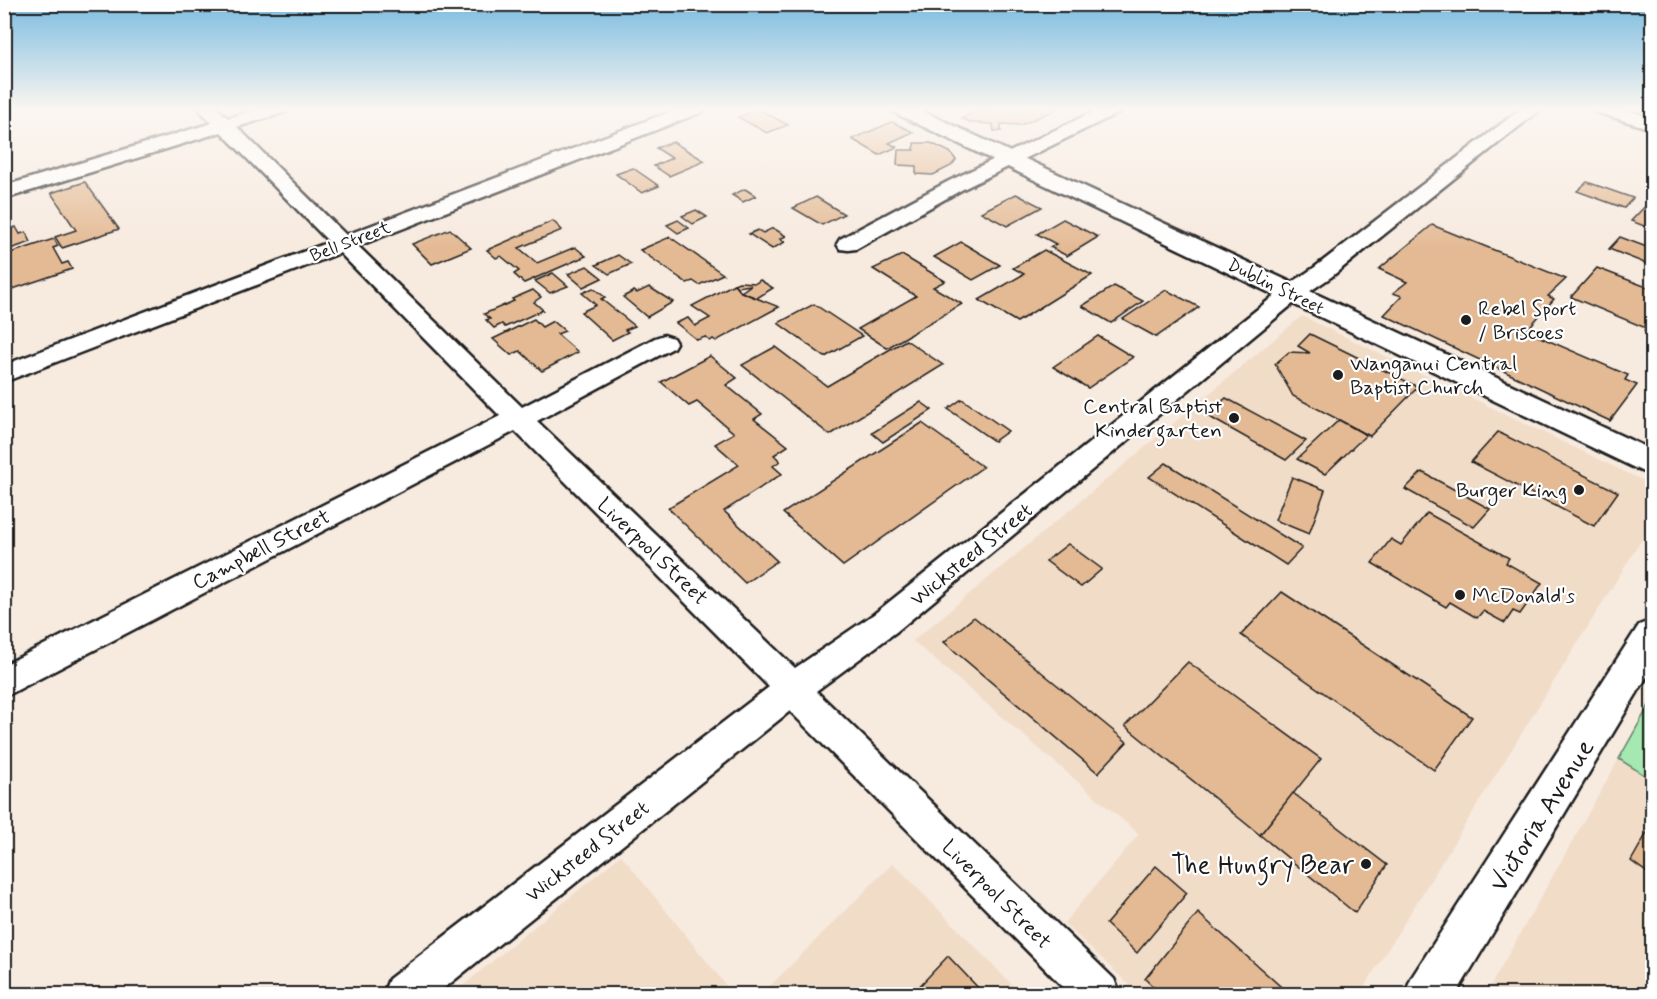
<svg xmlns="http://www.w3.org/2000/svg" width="1657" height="999" font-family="Mynerve,sans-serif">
	<rect width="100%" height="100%" fill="#f7eadf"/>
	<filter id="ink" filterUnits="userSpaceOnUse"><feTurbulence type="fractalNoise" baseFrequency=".0167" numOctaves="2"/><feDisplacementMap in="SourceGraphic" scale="12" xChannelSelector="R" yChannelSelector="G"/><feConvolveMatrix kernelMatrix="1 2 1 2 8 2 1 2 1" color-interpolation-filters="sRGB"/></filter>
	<g filter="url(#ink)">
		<!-- built -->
		<g fill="#f1dcc8">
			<polygon points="1302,316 1652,485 1652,523 1360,994 1139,994 1064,923 1139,834 913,641"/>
			<polygon points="1619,759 1652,780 1652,994 1486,994"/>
			<polygon points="621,855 733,994 453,994"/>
			<polygon points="893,863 1021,994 762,994"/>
		</g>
		<!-- green -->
		<polygon fill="#a6e8b2" stroke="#618267" stroke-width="1.5" points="1652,700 1652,780 1619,759"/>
		<!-- building -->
		<g fill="#e4ba94" stroke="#1c1c1c" stroke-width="1.5">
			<polygon points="1017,108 1059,108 1021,125 1001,124 1001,131 994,131 993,124 972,123 961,118 974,112 1009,112"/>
			<polygon points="758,109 788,125 767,133 738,117"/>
			<polygon points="892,122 913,132 889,143 897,147 879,155 852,139"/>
			<polygon points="673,142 705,161 669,176 654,166 672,158 656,148"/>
			<polygon points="914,143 931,143 950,152 956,160 951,166 933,175 916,174 916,166 897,165 898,150 914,150"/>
			<polygon points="633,168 659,186 642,193 616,174"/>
			<polygon points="85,182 119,229 62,248 55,237 76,230 51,193"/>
			<polygon points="1587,182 1633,198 1624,208 1577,191"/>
			<polygon points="745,189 756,196 743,202 732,195"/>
			<polygon points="1016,194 1042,207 1007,226 981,212"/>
			<polygon points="816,197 844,214 822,225 793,208"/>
			<polygon points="1652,198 1652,229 1631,221 1651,200"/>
			<polygon points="696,210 707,217 693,224 682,216"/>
			<polygon points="1063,219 1098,237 1067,256 1050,247 1056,244 1037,234"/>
			<polygon points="678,220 689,228 678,233 667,225"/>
			<polygon points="553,221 562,230 519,248 537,263 575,247 586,256 524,283 514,274 519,271 501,256 496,258 487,250"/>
			<polygon points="1432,225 1566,279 1548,296 1554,299 1526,331 1628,375 1625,380 1637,385 1610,421 1384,315 1402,296 1393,293 1407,282 1379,269"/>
			<polygon points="16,227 20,234 26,232 31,242 4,251 4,231"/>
			<polygon points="773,228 786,236 780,239 785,242 772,249 749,234 758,230 763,233"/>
			<polygon points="450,229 471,248 432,264 412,244"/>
			<polygon points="670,237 723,274 699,285 693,281 687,283 640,250"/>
			<polygon points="1620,237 1652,249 1652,266 1609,249"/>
			<polygon points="54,239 58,246 53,248 62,264 68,262 72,269 4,292 4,255"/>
			<polygon points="961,242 1000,265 973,280 934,257"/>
			<polygon points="1044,250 1092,275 1017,322 979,300 1024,274 1013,268"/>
			<polygon points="618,255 631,264 609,274 596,265"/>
			<polygon points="902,255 945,281 933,287 962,304 887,348 858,329 916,296 873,269"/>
			<polygon points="587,266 602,278 583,287 568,274"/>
			<polygon points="1597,268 1652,289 1652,334 1644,331 1646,328 1571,297"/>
			<polygon points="553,273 568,286 550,293 535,281"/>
			<polygon points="760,280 773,288 757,298 741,292 751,285 737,287 734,284 739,282 756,283"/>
			<polygon points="734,284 741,292 779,307 716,341 713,339 710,341 705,337 697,340 676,323 688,318 695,326 710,318 692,306"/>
			<polygon points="1114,286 1143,301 1111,323 1082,306"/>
			<polygon points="649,287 673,302 647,317 623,297 634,291 637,293"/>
			<polygon points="593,288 605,297 601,299 635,326 625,330 628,332 612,340 581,312 596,305 582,293"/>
			<polygon points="533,290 541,297 534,302 543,310 505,327 502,324 494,328 486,320 490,319 484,314 514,301 512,299"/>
			<polygon points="1166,290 1199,307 1156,337 1123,319"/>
			<polygon points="814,304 862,336 825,357 778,323"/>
			<polygon points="534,319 542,327 553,321 565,331 557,334 578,352 542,371 520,351 511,355 493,339"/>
			<polygon points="1310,334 1418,387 1370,436 1293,396 1275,364 1289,352 1310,353 1298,346"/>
			<polygon points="1098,336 1133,357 1088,388 1053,367"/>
			<polygon points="906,340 943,365 830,435 742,365 775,347 827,386"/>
			<polygon points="710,356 737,378 726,385 762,414 754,419 788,446 774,455 780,461 773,466 782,474 724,511 777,561 745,583 668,508 739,465 715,444 734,433 697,402 689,406 661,382"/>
			<polygon points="1226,398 1306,441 1286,460 1206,415"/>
			<polygon points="962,399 1008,431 994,441 948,409"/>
			<polygon points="921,402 932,410 883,442 872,433"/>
			<polygon points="1339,420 1366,435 1325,474 1297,459"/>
			<polygon points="922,423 983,467 843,566 783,513"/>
			<polygon points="1498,432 1618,492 1594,526 1471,462"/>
			<polygon points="1166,463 1302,548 1286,565 1149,477"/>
			<polygon points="1422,472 1490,509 1474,527 1405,489"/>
			<polygon points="1292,477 1325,490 1309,534 1275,520"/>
			<polygon points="1427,513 1509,558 1506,563 1542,583 1520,614 1513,611 1505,623 1483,611 1477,618 1450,602 1446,607 1372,563 1391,539 1401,545"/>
			<polygon points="1068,544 1102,569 1081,587 1046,561"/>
			<polygon points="1282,592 1472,717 1434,770 1241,635"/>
			<polygon points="974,617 1127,742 1098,773 944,642"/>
			<polygon points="1188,662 1321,759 1260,835 1125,726"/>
			<polygon points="1293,793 1387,865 1355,913 1260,835"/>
			<polygon points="1652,824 1652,876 1631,861"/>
			<polygon points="1156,866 1187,893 1137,953 1106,924"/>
			<polygon points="1198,913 1289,994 1161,994 1145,979"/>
			<polygon points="948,956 984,994 912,994"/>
		</g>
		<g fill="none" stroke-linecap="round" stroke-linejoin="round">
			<defs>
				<g id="minor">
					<polygon points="198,108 217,108 228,118 262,108 289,108 286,112 237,127 346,235 680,108 705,108 702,112 358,246 522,407 655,338 664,335 673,338 676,343 673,348 537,421 795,668 874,614 1284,288 1315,267 1522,108 1542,108 1331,277 1300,298 896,632 816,691 1114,979 1120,994 1070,994 790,711 437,994 383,994 389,979 769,687 515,431 4,697 4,665 500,416 340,253 4,382 4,365 329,242 221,132 4,199 4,186 212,123"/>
					<polygon points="1101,108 1123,108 1120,112 963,189 856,249 848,250 840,249 837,244 840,239 949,181"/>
					<polygon points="1593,108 1620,108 1652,118 1652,129 1596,112"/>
				</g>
				<g id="secondary">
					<polygon points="890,108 916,108 1652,450 1652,474 1641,471 893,112"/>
					<polygon points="1652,620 1652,668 1456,994 1405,994 1412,977 1639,625"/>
				</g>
			</defs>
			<!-- minor casing -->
			<use href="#minor" stroke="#1c1c1c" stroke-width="5"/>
			<!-- secondary casing -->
			<use href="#secondary" stroke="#1c1c1c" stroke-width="5"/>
			<!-- minor -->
			<use href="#minor" fill="#fff" fill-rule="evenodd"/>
			<!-- secondary -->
			<use href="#secondary" fill="#fff" fill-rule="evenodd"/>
		</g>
	</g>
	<!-- sky -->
	<linearGradient id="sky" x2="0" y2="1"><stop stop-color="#7bbce0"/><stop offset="0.44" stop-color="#fbf6f1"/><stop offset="1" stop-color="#fbf6f1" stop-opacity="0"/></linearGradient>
	<rect width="1657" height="248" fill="url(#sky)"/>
	<!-- markers -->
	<g fill="#1c1c1c" stroke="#fff" stroke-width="2">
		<circle cx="1466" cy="320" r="6"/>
		<circle cx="1338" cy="375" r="6"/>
		<circle cx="1234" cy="418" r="6"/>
		<circle cx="1579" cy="490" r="6"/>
		<circle cx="1460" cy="595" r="6"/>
		<circle cx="1366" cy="864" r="6"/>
	</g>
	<g text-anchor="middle" stroke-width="4.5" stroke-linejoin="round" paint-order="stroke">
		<!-- far-street labels -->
		<g font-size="18" fill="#1c1c1c" stroke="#fff">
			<text transform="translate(350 241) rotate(-21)" y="6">Bell Street</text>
			<text transform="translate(1276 286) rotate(26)" y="6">Dublin Street</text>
		</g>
		<!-- poi labels -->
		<g font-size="21" fill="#1c1c1c" stroke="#fff" text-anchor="start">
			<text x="1478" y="315">Rebel Sport<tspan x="1478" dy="24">/ Briscoes</tspan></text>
			<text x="1350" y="370">Wanganui Central<tspan x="1350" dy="24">Baptist Church</tspan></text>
			<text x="1222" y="413" text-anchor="end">Central Baptist<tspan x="1222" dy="24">Kindergarten</tspan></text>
			<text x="1567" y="497" text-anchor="end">Burger King</text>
			<text x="1472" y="602">McDonald's</text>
		</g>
		<!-- street labels -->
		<g font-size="21" fill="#1c1c1c" stroke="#fff">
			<text transform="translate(261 549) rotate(-27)" y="7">Campbell Street</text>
			<text transform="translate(653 551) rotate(44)" y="7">Liverpool Street</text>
			<text transform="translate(971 554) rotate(-39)" y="7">Wicksteed Street</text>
			<text transform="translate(587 851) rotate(-38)" y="7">Wicksteed Street</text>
			<text transform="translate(997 894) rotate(45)" y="7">Liverpool Street</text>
		</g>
		<!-- near-street labels -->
		<g font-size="26" fill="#1c1c1c" stroke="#fff">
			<text transform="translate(1541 815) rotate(-58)" y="9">Victoria Avenue</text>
		</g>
		<!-- near-poi labels -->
		<g font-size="26" fill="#1c1c1c" stroke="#fff" text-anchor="end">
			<text x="1354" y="873">The Hungry Bear</text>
		</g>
	</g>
	<!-- margin -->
	<rect width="1657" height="999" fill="none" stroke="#fff" stroke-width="24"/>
	<rect x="12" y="12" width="1633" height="975" fill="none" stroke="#1c1c1c" stroke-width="2" filter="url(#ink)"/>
</svg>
